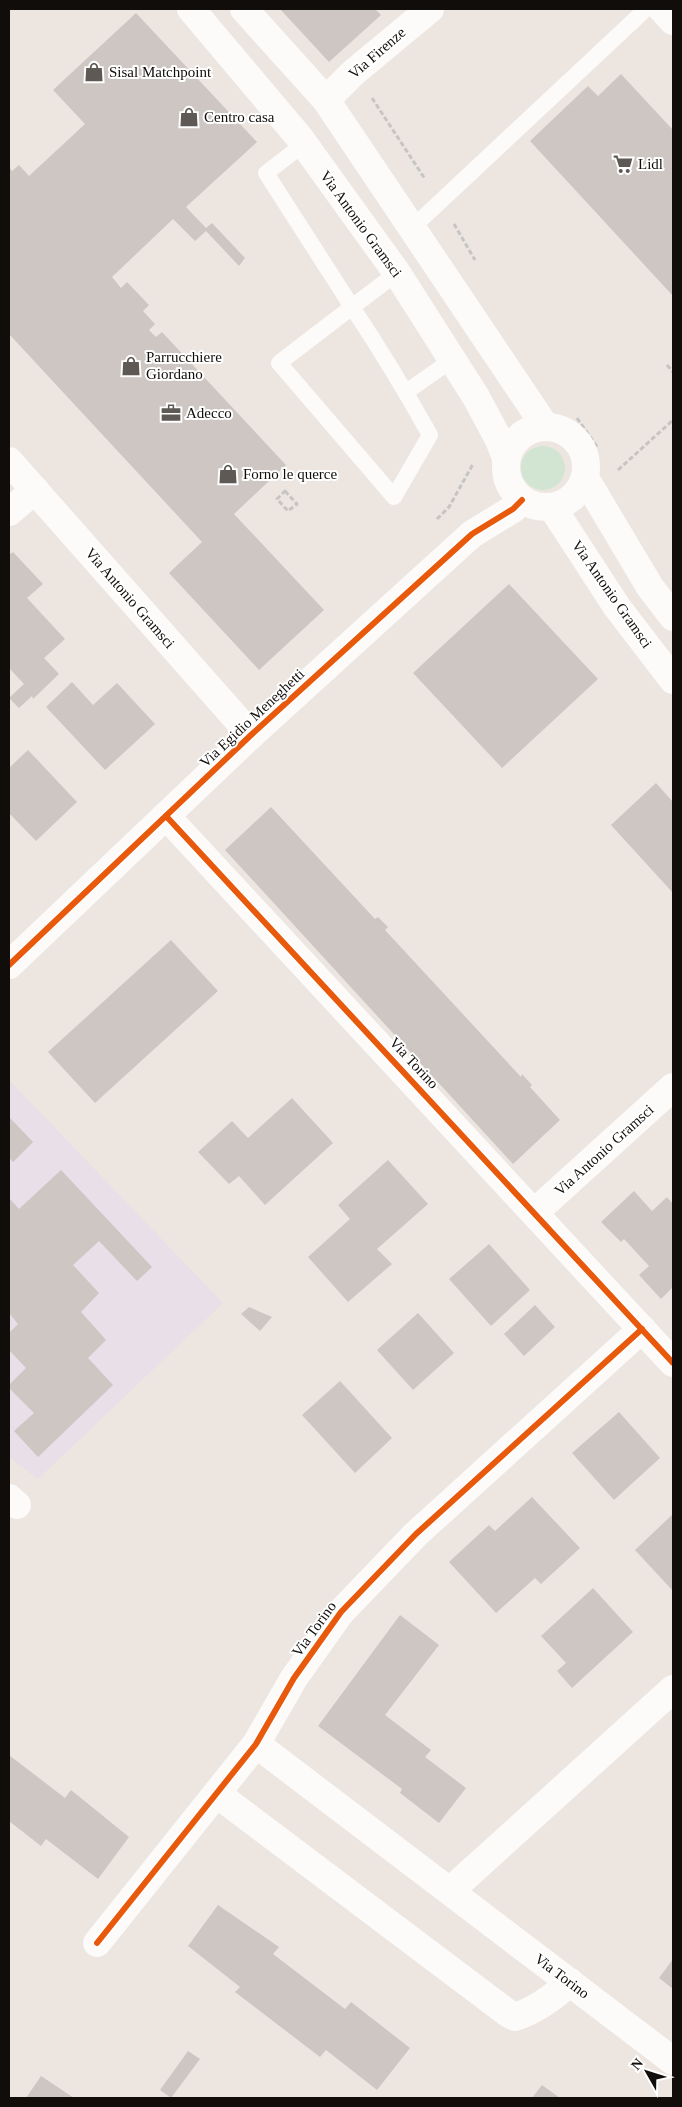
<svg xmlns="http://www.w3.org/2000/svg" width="682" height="2107" font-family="Georgia,serif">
	<rect width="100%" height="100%" fill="#ede6e0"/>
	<!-- education -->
	<polygon fill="#e9dfe8" points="9,1080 223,1303 38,1479 9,1457"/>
	<!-- green -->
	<circle fill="#d1e5d2" cx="543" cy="468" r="22"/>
	<!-- building -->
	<g fill="#cdc6c3">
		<polygon points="280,9 375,9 381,15 329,62"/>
		<polygon points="136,13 257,142 186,207 206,228 212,223 245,258 239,266 206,231 195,241 173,219 112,277 121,288 127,282 149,305 143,311 155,324 149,330 156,337 162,332 286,465 234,514 324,610 259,670 169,573 202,542 9,334 9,167 12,171 19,165 29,176 85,124 53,90"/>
		<polygon points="621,74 673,130 673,296 530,141 588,86 598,96"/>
		<polygon points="13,552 43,584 27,598 65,639 44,658 59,674 33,699 32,696 19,708 9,698 24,684 9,668 9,555"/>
		<polygon points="509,584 598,679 502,768 413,673"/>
		<polygon points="72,682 93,705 117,683 155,724 105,770 46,707"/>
		<polygon points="28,750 77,802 36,841 9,813 9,768"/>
		<polygon points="656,783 673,802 673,893 611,825"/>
		<polygon points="271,807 375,919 378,917 388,927 385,930 521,1077 522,1074 532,1085 530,1087 560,1120 513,1164 225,850"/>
		<polygon points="171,940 218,991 95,1103 48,1052"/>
		<polygon points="292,1098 333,1143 265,1205 239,1176 229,1184 198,1152 232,1121 248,1138"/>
		<polygon points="9,1117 33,1142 13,1162 9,1158"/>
		<polygon points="388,1160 428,1204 377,1249 392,1264 348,1302 308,1257 350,1219 338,1205"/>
		<polygon points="61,1170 152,1267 137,1281 99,1241 73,1265 99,1293 81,1312 106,1340 88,1358 113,1385 38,1457 14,1431 34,1413 9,1388 9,1385 26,1368 9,1350 9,1333 18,1324 9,1313 9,1198 19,1209"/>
		<polygon points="634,1191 652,1211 667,1197 673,1204 673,1287 661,1299 639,1275 649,1266 624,1239 621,1242 601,1222"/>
		<polygon points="489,1244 530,1290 491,1326 449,1279"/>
		<polygon points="535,1305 555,1327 524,1356 504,1334"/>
		<polygon points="249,1307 272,1317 260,1331 241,1314"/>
		<polygon points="418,1313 454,1353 413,1390 377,1350"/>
		<polygon points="340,1381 392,1438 355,1473 302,1415"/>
		<polygon points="619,1412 660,1458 614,1500 572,1453"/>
		<polygon points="532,1497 580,1548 541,1584 535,1578 496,1613 449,1562 489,1525 495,1531"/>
		<polygon points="673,1514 673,1591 635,1550"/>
		<polygon points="593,1588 633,1632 572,1688 557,1671 566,1663 541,1636"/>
		<polygon points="400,1615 439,1645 385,1715 431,1750 425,1757 466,1788 439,1823 400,1793 402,1789 318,1726"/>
		<polygon points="9,1755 65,1798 71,1790 129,1837 98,1879 46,1839 41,1846 9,1821"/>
		<polygon points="218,1905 279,1947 273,1954 345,2009 351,2002 410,2048 377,2090 326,2050 320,2057 235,1992 240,1987 188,1946"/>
		<polygon points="673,1959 673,1989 659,1978"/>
		<polygon points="188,2051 200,2059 171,2098 160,2090"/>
		<polygon points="41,2076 74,2098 26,2098"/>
		<polygon points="542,2085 560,2098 532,2098"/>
	</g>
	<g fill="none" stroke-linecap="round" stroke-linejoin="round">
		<!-- path -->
		<g stroke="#c7c5c3" stroke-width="3" stroke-dasharray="5 2.5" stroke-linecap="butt">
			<polyline points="372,98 425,179"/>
			<polyline points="454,224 475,260"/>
			<polyline points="667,365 673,372"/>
			<polyline points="577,418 598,448"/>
			<polyline points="618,470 673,420"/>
			<polygon points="285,491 297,504 288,511 277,499"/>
			<polyline points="437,519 449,507 473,464"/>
		</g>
		<!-- service -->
		<g stroke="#fcfbfa" stroke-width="16">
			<path d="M304 144 266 173 352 307C380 349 406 392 430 435L394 497 279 363C318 333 357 303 397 273"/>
			<polyline points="412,228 646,9"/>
			<polyline points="406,392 452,360"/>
		</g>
		<!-- minor -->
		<g stroke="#fcfbfa" stroke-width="28">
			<polyline points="191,9 299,137 397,273 476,397 499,440 506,458"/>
			<polyline points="244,9 326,100 545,426"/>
			<polyline points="662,9 673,21"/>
			<polyline points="326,100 353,73 430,9"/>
			<circle cx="546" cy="467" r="40"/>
			<polyline points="9,461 251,735"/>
			<polyline points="585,478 650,587 673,617"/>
			<polyline points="552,507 617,607 673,680"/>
			<polyline points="9,512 35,490"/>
			<polyline points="166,816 673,1363"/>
			<polyline points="9,965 251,735 472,534 513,509 522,500"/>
			<polyline points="535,1212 673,1087"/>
			<polyline points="9,1498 17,1505"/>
			<polyline points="256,1744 673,2061"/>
			<path d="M217 1794 509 2014 515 2017C536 2010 554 1997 570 1982"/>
			<polyline points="451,1890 673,1689"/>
			<polyline points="97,1943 256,1744 294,1678 341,1612 416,1534 642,1329"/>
		</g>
		<defs>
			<g id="cycleway">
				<polyline points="166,816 673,1363"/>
				<polyline points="9,965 251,735 472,534 513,509 522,500"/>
				<polyline points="97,1943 256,1744 294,1678 341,1612 416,1534 642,1329"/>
			</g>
		</defs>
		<!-- cycleway casing -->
		<use href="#cycleway" stroke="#fff" stroke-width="9"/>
		<!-- cycleway -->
		<use href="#cycleway" stroke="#e8590c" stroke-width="6"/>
	</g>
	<!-- icons -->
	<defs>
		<symbol id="shop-bare" viewBox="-9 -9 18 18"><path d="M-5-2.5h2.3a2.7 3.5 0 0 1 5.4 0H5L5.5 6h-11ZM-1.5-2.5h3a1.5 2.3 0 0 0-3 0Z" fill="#5e5955" stroke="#fff" stroke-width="2.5" paint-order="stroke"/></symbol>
		<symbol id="supermarket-bare" viewBox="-9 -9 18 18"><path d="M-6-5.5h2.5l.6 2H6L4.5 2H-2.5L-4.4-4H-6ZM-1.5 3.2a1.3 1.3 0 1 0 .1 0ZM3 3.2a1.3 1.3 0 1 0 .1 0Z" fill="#5e5955" stroke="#fff" stroke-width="2.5" paint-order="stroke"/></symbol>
		<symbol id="office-bare" viewBox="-9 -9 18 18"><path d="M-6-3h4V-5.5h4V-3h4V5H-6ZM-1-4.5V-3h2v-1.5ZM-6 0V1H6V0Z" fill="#5e5955" stroke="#fff" stroke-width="2.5" paint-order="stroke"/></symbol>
	</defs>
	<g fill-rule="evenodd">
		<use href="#shop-bare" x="80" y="58" width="28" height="28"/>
		<use href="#shop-bare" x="175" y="103" width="28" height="28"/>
		<use href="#supermarket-bare" x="609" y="150" width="28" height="28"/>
		<use href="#shop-bare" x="117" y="352" width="28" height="28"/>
		<use href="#office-bare" x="157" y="399" width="28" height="28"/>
		<use href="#shop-bare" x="214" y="460" width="28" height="28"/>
	</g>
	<g text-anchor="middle" stroke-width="4" stroke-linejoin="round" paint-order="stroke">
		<!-- street labels -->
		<g font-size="15" fill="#110d0a" stroke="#fff">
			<text transform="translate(377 53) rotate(-41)" y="5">Via Firenze</text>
			<text transform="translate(361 224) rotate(54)" y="5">Via Antonio Gramsci</text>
			<text transform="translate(612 594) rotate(55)" y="5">Via Antonio Gramsci</text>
			<text transform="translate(130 598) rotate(49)" y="5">Via Antonio Gramsci</text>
			<text transform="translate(252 718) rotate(-43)" y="5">Via Egidio Meneghetti</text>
			<text transform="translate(414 1063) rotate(47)" y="5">Via Torino</text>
			<text transform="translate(604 1150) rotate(-42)" y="5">Via Antonio Gramsci</text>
			<text transform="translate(314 1629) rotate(-54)" y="5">Via Torino</text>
			<text transform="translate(562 1976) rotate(37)" y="5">Via Torino</text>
		</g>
		<!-- poi labels -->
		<g font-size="15" fill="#110d0a" stroke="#fff" text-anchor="start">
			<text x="109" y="77">Sisal Matchpoint</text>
			<text x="204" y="122">Centro casa</text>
			<text x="638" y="169">Lidl</text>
			<text x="146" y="362">Parrucchiere<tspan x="146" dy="17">Giordano</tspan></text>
			<text x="186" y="418">Adecco</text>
			<text x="243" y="479">Forno le querce</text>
		</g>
	</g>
	<!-- border -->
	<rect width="682" height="2107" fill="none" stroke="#110d0a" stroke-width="20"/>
	<!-- north arrow -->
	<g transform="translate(647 2072) rotate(309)" stroke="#ffffff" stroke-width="4" paint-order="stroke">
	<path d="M0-4L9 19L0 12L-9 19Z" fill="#110d0a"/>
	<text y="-8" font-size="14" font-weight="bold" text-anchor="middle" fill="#110d0a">N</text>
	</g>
</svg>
